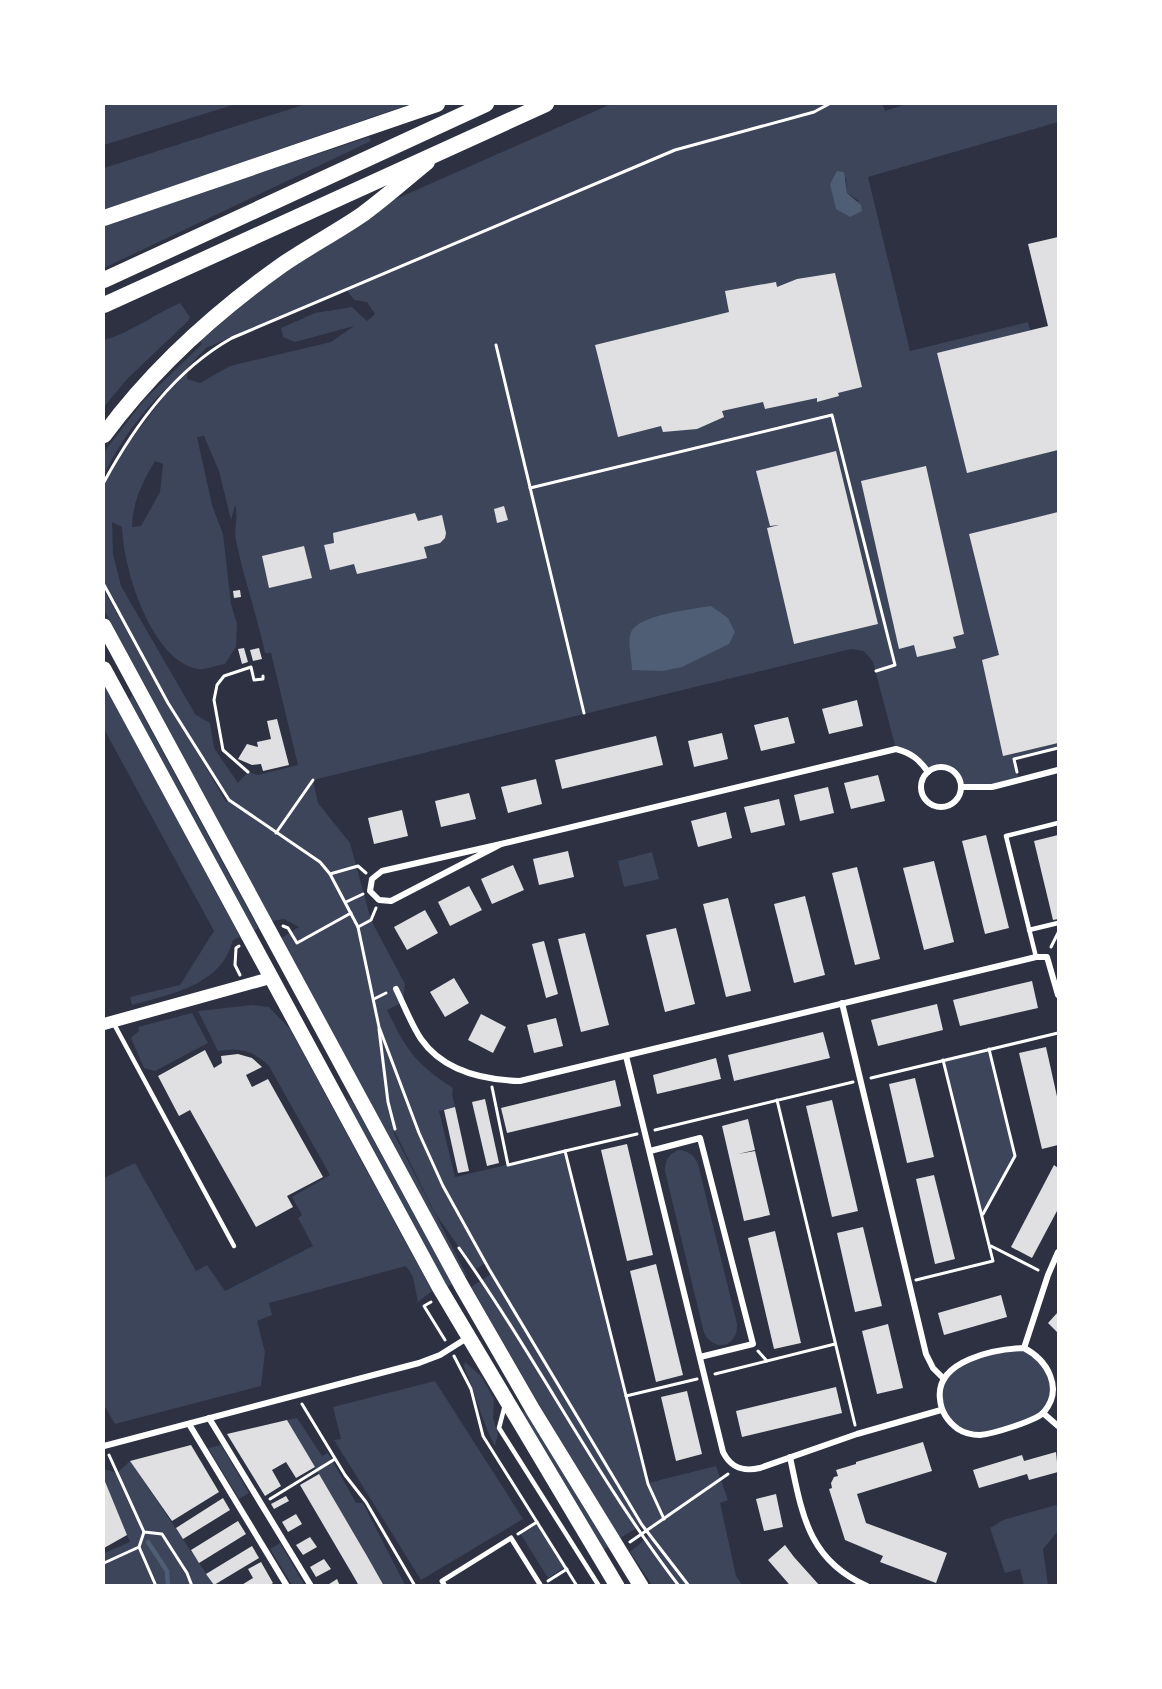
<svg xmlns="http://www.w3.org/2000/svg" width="1162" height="1689" font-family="Figtree,sans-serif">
	<rect width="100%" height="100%" fill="#2d3142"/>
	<!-- green -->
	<g fill="#3c4559" fill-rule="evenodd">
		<polygon points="104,104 236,104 104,145"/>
		<polygon points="306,104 410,104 104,210 104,168"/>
		<path d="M611 104H882L885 111 906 104H1058V122L868 177 910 351 1028 322 1030 330 937 354 967 472 1058 450V748L1014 759 1019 780 992 787H962C959 769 943 762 928 772L920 761 896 749 873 662 864 651 851 649 313 780 318 803 350 843 371 920 405 984 403 1002 387 1010C407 1051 415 1063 453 1088L452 1094 455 1107 439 1111 455 1177 565 1151 648 1483 716 1466 728 1500 720 1503 736 1576 742 1585H652L630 1552 649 1536 642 1525 620 1538 548 1420 471 1287 491 1274 485 1263 475 1270 435 1213 395 1132H393L467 1276H465L281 938 299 927 284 919 272 921 104 610V591L226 802 229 800 168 703 104 585V482L117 458 179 377C148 403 121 439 104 475V452L144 400 202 344 196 335 362 214ZM846 177 847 193 859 201 836 209ZM346 289 354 300 367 302 375 314 367 321 352 307 315 313 281 328 283 337 295 342 354 326 331 342 230 366 200 383 187 379 188 367 206 348ZM204 436 219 471 231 520 235 505C239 519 233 528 236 541 244 579 257 616 265 653H271L298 765 258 775 248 772 238 783 214 748 210 723 195 714 121 586 113 554 112 522 122 527C123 568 151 661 198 669 206 670 217 665 225 664L236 647 237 624 231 604 223 534 212 505 197 437ZM155 461 163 464 160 492 141 526 132 527C133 501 142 483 155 461Z"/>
		<polygon points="369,137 371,141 104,268 104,224"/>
		<path d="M180 303 190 317 188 321 127 379 104 407V340C131 333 154 314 180 303Z"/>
		<path d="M104 684 240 937 233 940C231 946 229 952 226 957 208 988 164 996 132 1005L130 997 180 985 214 931 104 729Z"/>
		<polygon points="132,695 258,928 254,931 129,700"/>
		<polygon points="652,852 659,879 624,887 618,861"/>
		<path d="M252 1005 269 1007 290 1029 432 1291 418 1302 413 1277 406 1266 269 1303 272 1315 257 1321 265 1352 261 1386 115 1424 104 1405V1178L135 1163 196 1271 207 1265 225 1291 313 1246 298 1218 302 1215 292 1197 330 1175 269 1066C252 1050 241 1048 218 1051L198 1011Z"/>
		<polygon points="192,1013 208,1043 155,1071 144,1068 131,1038 139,1031 138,1027"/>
		<polygon points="989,1049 1015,1156 982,1216 943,1060"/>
		<polygon points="348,1099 352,1101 452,1284 447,1287 346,1103"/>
		<path d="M678 1150C689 1151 693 1154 698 1164L737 1324C738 1347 715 1353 704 1333L665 1171C665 1160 668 1155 678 1150Z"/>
		<polygon points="1024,1348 1045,1365 1053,1389 1043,1413 1032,1420 980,1435 963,1432 941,1410 944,1379 959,1363 1012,1349"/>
		<path d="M465 1362 481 1376 494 1399 493 1418 498 1434 495 1446C481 1421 476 1393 464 1367Z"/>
		<polygon points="435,1381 523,1519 421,1580 334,1440 341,1439 333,1407"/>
		<polygon points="516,1407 526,1413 608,1547 603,1550"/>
		<polygon points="297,1418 322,1456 328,1453 356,1503 363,1503 405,1585 384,1585 287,1420"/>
		<polygon points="221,1445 249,1493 239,1499 208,1448"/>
		<polygon points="130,1461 214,1585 104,1586 104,1553 130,1542 104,1479 104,1469 117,1473"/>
		<polygon points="1056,1505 1058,1506 1058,1531 1043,1549 1048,1585 1024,1585 1020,1569 1005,1573 990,1528 1003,1520"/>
		<polygon points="537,1522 565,1567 548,1578 520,1533"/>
		<polygon points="280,1543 304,1584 292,1585 270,1549"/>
	</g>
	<!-- water -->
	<g fill="#4f5d75">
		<polygon points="837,171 844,172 847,193 861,205 862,211 850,217 836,209 830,184"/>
		<path d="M711 606 728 618 735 632 729 644 682 667 663 671 632 670C632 659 627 642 631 632 638 615 693 609 711 606Z"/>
	</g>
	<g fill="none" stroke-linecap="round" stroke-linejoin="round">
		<!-- stream -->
		<polyline stroke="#4f5d75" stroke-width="4.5" points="148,1542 167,1571 168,1586"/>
	</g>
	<!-- building -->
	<g fill="#e0e0e3">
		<polygon points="1058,237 1058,450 967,473 937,353 1048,326 1028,244"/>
		<polygon points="835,273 862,387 838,393 839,396 817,402 817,398 765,409 763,402 722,411 724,417 697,429 663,432 661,426 618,437 595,345 729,312 725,291 776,282 777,287 797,279"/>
		<polygon points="836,451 878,624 794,644 767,528 779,525 770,526 756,471"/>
		<polygon points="926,466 964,634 953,637 956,648 917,657 914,645 899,649 861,481"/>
		<polygon points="504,506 508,520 497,523 494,509"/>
		<polygon points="1058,512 1058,743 1003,756 982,660 999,655 969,534"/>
		<polygon points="415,513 418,521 442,515 446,533 445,538 440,543 424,547 427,558 357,574 354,564 330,570 324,545 334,543 333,533"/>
		<polygon points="304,546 312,578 269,588 262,556"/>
		<polygon points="240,590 241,597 234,598 233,591"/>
		<polygon points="244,648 248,662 242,664 238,649"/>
		<polygon points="259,648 262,659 253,661 250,650"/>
		<polygon points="857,700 863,726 829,734 822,709"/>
		<polygon points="788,717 795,743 761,751 754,725"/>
		<polygon points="277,719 289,765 263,771 261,764 252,765 238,759 247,744 258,747 257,742 271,739 267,721"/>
		<polygon points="722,733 728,759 694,767 688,741"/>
		<polygon points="656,736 663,765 562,789 555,760"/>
		<polygon points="878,775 885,801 851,809 844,783"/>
		<polygon points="536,779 542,804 508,813 501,787"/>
		<polygon points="828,787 834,813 800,821 794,795"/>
		<polygon points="469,793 476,819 441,827 435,801"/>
		<polygon points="779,799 785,825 751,833 744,807"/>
		<polygon points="402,810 408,836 374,844 368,818"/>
		<polygon points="726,812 732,838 698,847 691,821"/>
		<polygon points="986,835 1009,928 985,934 962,841"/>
		<polygon points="1058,835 1058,919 1053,920 1034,841"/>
		<polygon points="568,851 574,877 539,885 533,859"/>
		<polygon points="934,861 954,942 924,950 903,868"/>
		<polygon points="513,865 524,890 492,904 481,879"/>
		<polygon points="857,867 880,959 855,965 832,873"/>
		<polygon points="469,886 482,910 450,926 438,902"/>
		<polygon points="805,896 825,975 794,983 774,904"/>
		<polygon points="728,898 751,991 726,997 703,904"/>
		<polygon points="425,910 438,933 407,950 394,927"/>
		<polygon points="676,928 695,1004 665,1012 646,935"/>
		<polygon points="585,933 609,1025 581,1032 558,939"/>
		<polygon points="544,941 558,994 546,998 532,944"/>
		<polygon points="454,978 469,1003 445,1017 430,992"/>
		<polygon points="1032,981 1038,1008 960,1026 953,1000"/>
		<polygon points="937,1004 943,1030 878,1046 871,1020"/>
		<polygon points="481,1014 506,1027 493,1053 468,1040"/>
		<polygon points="556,1018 563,1046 534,1053 527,1025"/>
		<polygon points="823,1032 830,1058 734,1081 728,1055"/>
		<polygon points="1046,1047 1058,1101 1058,1145 1042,1149 1019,1053"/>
		<polygon points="205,1050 214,1068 222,1063 221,1056 238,1054 252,1058 262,1067 246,1075 252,1087 268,1079 323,1177 287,1196 293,1207 256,1227 190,1110 179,1116 158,1076"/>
		<polygon points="716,1058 721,1079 657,1094 653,1075"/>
		<polygon points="915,1078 934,1157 907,1163 889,1084"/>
		<polygon points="615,1080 621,1106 507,1133 501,1108"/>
		<polygon points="485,1099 499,1163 487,1166 472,1102"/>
		<polygon points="832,1100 858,1211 832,1217 806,1106"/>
		<polygon points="455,1107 469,1171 458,1173 444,1110"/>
		<polygon points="748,1119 755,1150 738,1154 755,1151 770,1215 744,1221 722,1126"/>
		<polygon points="627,1144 653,1255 627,1261 601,1150"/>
		<polygon points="1054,1165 1058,1168 1058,1209 1032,1258 1011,1247"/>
		<polygon points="934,1175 955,1259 935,1264 916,1179"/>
		<polygon points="863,1227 882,1306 855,1312 837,1233"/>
		<polygon points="775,1231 801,1343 774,1349 748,1238"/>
		<polygon points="656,1264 683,1375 656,1382 630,1271"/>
		<polygon points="1001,1295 1007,1317 944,1335 938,1313"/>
		<polygon points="1058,1312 1058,1333 1048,1323"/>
		<polygon points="888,1324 903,1388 877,1394 862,1331"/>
		<polygon points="836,1387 842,1413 742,1437 736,1411"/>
		<polygon points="687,1391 702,1454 676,1461 661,1397"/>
		<polygon points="287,1420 315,1467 296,1478 286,1462 272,1470 281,1486 265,1496 227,1434"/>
		<polygon points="923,1442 932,1471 857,1494 866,1523 947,1553 936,1583 880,1562 883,1556 845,1540 829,1489 832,1488 831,1483 834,1477 838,1476 836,1470 856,1464 856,1462"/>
		<polygon points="191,1445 219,1492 172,1521 130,1461"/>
		<polygon points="1056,1452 1058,1472 1029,1480 1027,1474 979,1488 973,1470 1022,1455 1024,1461"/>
		<polygon points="319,1474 367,1556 384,1586 359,1586 354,1577 300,1485"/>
		<polygon points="104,1479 127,1535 104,1548"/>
		<polygon points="776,1494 783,1527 764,1531 756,1499"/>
		<polygon points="286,1496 289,1501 274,1509 271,1504"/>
		<polygon points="223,1498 230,1510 183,1539 176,1528"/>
		<polygon points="296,1514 302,1524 288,1532 282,1522"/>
		<polygon points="238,1521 246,1534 199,1563 191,1550"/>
		<polygon points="310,1537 317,1547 303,1555 296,1545"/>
		<polygon points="785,1545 794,1557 820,1586 790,1586 788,1583 768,1560"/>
		<polygon points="252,1546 259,1558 214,1585 206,1574"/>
		<polygon points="324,1559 331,1569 316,1577 310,1567"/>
		<polygon points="261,1562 273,1583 269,1586 240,1586 253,1578 248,1569"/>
		<polygon points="337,1579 340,1586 326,1586"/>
	</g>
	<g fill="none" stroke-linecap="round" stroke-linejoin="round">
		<!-- path -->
		<g stroke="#fff" stroke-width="3">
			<polyline points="496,345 584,713"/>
			<path d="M104 482C135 425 175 370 232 338L675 150 814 112 829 104"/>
			<polyline points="530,488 832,415 895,665 876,671"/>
			<polyline points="104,585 168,703 229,800 320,862 330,874 358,927 379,1027 419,1133 443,1186 489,1269 642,1525 689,1586"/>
			<polyline points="248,772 223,750 214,700 217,685 224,676 251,667 254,680 263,679 263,676"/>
			<polyline points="1017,772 1014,759 1058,748"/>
			<polyline points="276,833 313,780"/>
			<polyline points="330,874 358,866 366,873"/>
			<polyline points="346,902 363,894"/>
			<polyline points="283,926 288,928 297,943 351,913"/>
			<polyline points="358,927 371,920 376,908"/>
			<polyline points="239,946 236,948 235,965 240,975"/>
			<polyline points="1051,947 1058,933"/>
			<polyline points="374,999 386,993"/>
			<polyline points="379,1029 388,1102 395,1129"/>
			<polyline points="871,1078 1058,1033"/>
			<polyline points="492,1087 508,1165 565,1151 648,1484 664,1519"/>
			<polyline points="777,1100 855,1425"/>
			<polyline points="655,1130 853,1082"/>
			<polyline points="565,1151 637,1134"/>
			<polyline points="983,1214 1015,1156 989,1049"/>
			<polyline points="991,1246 1038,1270"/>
			<path d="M459 1248C537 1358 597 1479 679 1586"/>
			<polyline points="916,1280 993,1261 943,1060"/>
			<polyline points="431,1302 424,1306 445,1340"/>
			<polyline points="758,1351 767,1361"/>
			<polyline points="454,1356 471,1389 483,1436 577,1586"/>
			<polyline points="715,1374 835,1344"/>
			<polyline points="626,1396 697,1379"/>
			<polyline points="302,1404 345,1475 366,1502 415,1586"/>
			<polyline points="109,1455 144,1532 162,1534 187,1573 192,1586"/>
			<polyline points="270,1499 335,1459"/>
			<polyline points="518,1534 537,1522"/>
			<polyline points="630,1542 728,1474"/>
			<polyline points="139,1547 156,1586"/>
			<polyline points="104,1563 139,1547 144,1532"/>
			<polyline points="548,1581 567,1569"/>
		</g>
		<!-- service -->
		<g stroke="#fff" stroke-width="4.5">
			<polyline points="1029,930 1058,923"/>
			<polyline points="1036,957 1006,836 1058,823"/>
			<polyline points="114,1024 234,1246"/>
			<polyline points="505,1405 499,1428 599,1586"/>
		</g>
		<!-- pedestrian -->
		<polyline stroke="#fff" stroke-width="5" points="445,1586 442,1581 511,1538 541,1586"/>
		<!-- minor -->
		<g stroke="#fff" stroke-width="6">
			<circle cx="941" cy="787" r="20"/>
			<polyline points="962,787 992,787 1058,770"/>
			<path d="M501 844 896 749C911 753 919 759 928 772"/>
			<polygon points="501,844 391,901 379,900 370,891 372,879 382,871"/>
			<path d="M396 989C404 1005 411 1024 421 1039 444 1072 484 1080 520 1081L1036 957H1047L1058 995"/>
			<polyline points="842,1003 926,1354 933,1368 944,1379"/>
			<path d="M626 1056 723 1452C731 1468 743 1472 760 1468L857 1434 941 1410"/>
			<polyline points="650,1151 700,1138 753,1344 700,1357"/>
			<path d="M1024 1348C1047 1360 1064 1388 1044 1412 1036 1421 992 1434 980 1435 972 1435 964 1433 958 1429 947 1421 941 1412 940 1399 935 1360 996 1349 1024 1348Z"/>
			<polyline points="1024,1348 1048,1275 1058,1252"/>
			<polyline points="1043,1413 1058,1426"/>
			<polyline points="209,1418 311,1586"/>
			<polyline points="189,1424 287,1586"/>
			<polyline points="104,1446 419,1363 440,1355 467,1338"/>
			<path d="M790 1457C802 1514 808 1560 867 1586"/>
		</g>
		<!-- secondary -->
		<polyline stroke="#fff" stroke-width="12" points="104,1024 270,978"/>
		<!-- primary -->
		<g stroke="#fff" stroke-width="15">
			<polyline points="104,626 461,1285 533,1410 641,1586"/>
			<polyline points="104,669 439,1287 617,1586"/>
		</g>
		<!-- motorway -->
		<g stroke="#fff" stroke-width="16">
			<polyline points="104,218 437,104"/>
			<polyline points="104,280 486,104"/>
			<polyline points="104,305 546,104"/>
			<path d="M104 435C152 370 216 312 282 265 308 247 337 232 363 214 385 198 406 179 427 162"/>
		</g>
	</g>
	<!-- border -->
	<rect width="1162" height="1689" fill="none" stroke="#ffffff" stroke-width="210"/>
</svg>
